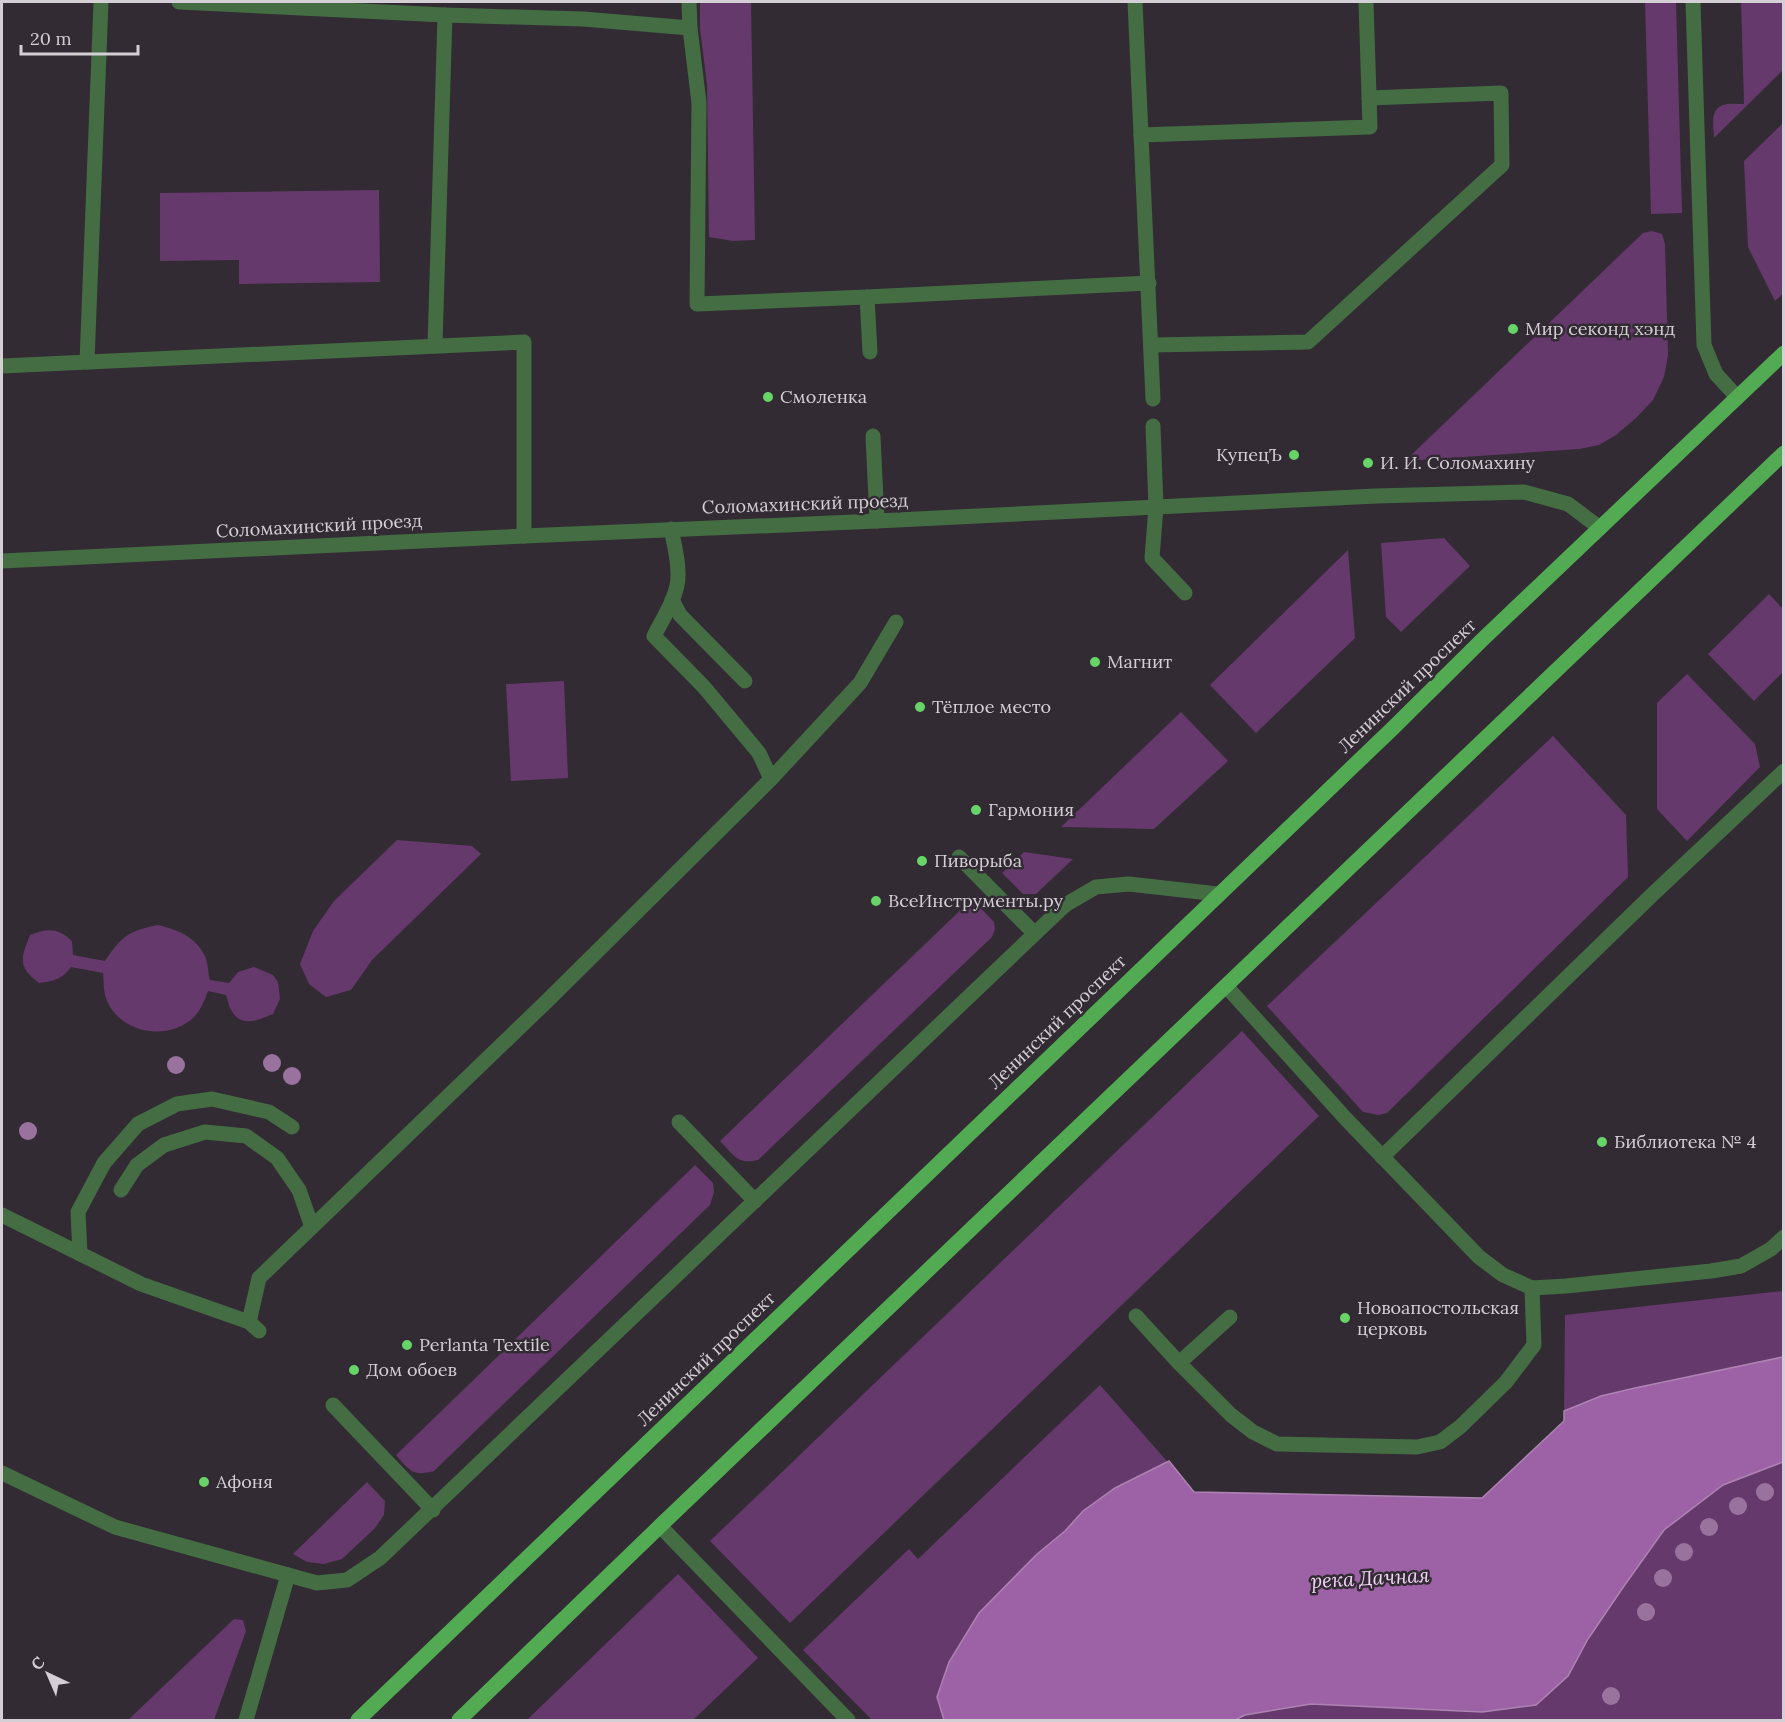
<svg xmlns="http://www.w3.org/2000/svg" width="1785" height="1722" font-family="Lora,serif">
	<rect width="100%" height="100%" fill="#322b33"/>
	<!-- green -->
	<g fill="#66396c">
		<polygon points="700,2 751,2 755,240 733,241 709,237 707,85 700,29"/>
		<polygon points="1645,2 1676,2 1682,213 1651,214"/>
		<path d="M1741 2H1783V70L1714 138C1714 127 1709 110 1723 105 1728 103 1738 104 1744 104Z"/>
		<polygon points="1783,123 1784,293 1775,301 1748,247 1744,161"/>
		<polygon points="379,190 380,282 239,284 239,260 160,261 160,193"/>
		<polygon points="1652,231 1662,234 1665,244 1668,355 1664,377 1653,400 1636,418 1616,435 1599,445 1579,449 1405,461 1643,233"/>
		<polygon points="1444,538 1470,566 1401,632 1386,617 1381,543"/>
		<polygon points="1348,550 1355,638 1256,733 1210,685"/>
		<polygon points="1769,594 1783,609 1783,672 1754,701 1708,654"/>
		<polygon points="1687,674 1755,744 1760,767 1687,841 1657,809 1657,703"/>
		<polygon points="564,681 568,778 511,781 506,684"/>
		<polygon points="1181,712 1228,761 1154,829 1061,827"/>
		<polygon points="1553,736 1626,815 1628,877 1387,1113 1378,1115 1363,1112 1267,1006"/>
		<polygon points="397,840 472,846 481,854 372,960 351,990 326,997 309,984 300,964 313,931 334,901"/>
		<polygon points="1024,852 1073,859 1036,894 1023,894 1002,873"/>
		<path d="M972 899 994 922 995 929 992 937 758 1160C737 1165 734 1155 720 1141Z"/>
		<path d="M158 925C178 930 195 936 205 956 208 963 208 973 210 980L229 983 238 972 254 967 273 975 278 982 280 999 273 1014C260 1019 243 1028 233 1013 229 1008 228 1000 226 995L208 991C205 1000 201 1009 195 1016 170 1042 121 1034 107 1001 103 992 104 981 103 973L71 967C62 979 55 981 39 983 17 967 21 958 30 935 48 928 58 928 72 941L73 955 105 961C122 936 128 931 158 925Z"/>
		<polygon points="1242,1031 1319,1116 790,1623 710,1541"/>
		<path d="M695 1165 713 1183 714 1192 710 1205 434 1471C413 1477 409 1470 396 1455Z"/>
		<polygon points="1783,1291 1783,1720 872,1720 803,1650 909,1549 918,1559 1100,1385 1194,1492 1482,1498 1564,1421 1565,1315"/>
		<polygon points="367,1482 385,1501 384,1515 375,1528 342,1559 324,1564 307,1562 293,1554"/>
		<polygon points="678,1574 758,1658 693,1720 527,1720"/>
		<polygon points="234,1619 243,1620 246,1631 214,1720 128,1720"/>
	</g>
	<!-- water -->
	<polygon fill="#9d62a5" stroke="#ae83b3" stroke-width="1.5" points="1783,1357 1783,1462 1723,1485 1664,1530 1624,1586 1588,1639 1568,1676 1536,1705 1482,1712 1311,1704 1245,1715 1235,1720 944,1720 937,1697 949,1662 979,1613 1036,1555 1065,1531 1083,1511 1115,1488 1169,1461 1194,1492 1482,1498 1564,1421 1564,1411 1601,1396 1635,1388"/>
	<g fill="none" stroke-linecap="round" stroke-linejoin="round">
		<!-- lane -->
		<g stroke="#446d43" stroke-width="15">
			<polyline points="179,2 445,15 435,345"/>
			<polyline points="689,2 690,28 699,103 697,304 867,297 1149,283"/>
			<polyline points="1135,2 1153,399"/>
			<polyline points="1693,2 1704,345 1716,374 1737,397"/>
			<polyline points="445,15 583,19 690,28"/>
			<polyline points="1141,135 1370,127 1366,2"/>
			<polyline points="867,297 870,352"/>
			<polyline points="1152,345 1308,342 1502,165 1501,93 1369,98"/>
			<polyline points="87,362 101,2"/>
			<polyline points="2,366 524,342 524,536"/>
			<polyline points="1153,426 1156,507 1152,558 1185,593"/>
			<polyline points="873,436 877,521"/>
			<polyline points="672,600 680,615 745,681"/>
			<polyline points="771,779 860,683 896,622"/>
			<polyline points="959,857 1034,933"/>
			<polyline points="1226,986 1346,1119 1479,1257 1503,1275 1532,1288 1566,1286 1711,1271 1741,1266 1771,1249 1784,1237"/>
			<polyline points="679,1122 755,1201"/>
			<polyline points="1382,1157 1654,893 1784,771"/>
			<polyline points="121,1190 137,1165 164,1145 205,1132 246,1136 277,1158 299,1190 312,1227"/>
			<polyline points="2,1215 141,1284 249,1322 259,1331"/>
			<polyline points="80,1254 78,1212 104,1163 138,1124 177,1104 212,1099 269,1112 292,1127"/>
			<polyline points="1136,1316 1179,1363"/>
			<polyline points="1230,1317 1179,1363 1231,1415 1253,1432 1277,1444 1417,1447 1440,1442 1460,1427 1506,1382 1534,1345 1532,1288"/>
			<path d="M249 1322 259 1278 547 1001 771 779 759 753 704 687 654 636C664 616 679 595 678 573 678 558 674 543 671 529"/>
			<polyline points="333,1405 433,1510"/>
			<polyline points="2,1473 115,1527 288,1575"/>
			<polyline points="660,1526 848,1720"/>
			<polyline points="246,1720 288,1575 317,1583 347,1580 380,1558 1065,905 1096,887 1129,884 1218,894"/>
		</g>
		<!-- street -->
		<polyline stroke="#446d43" stroke-width="15" points="2,561 524,536 877,521 1376,496 1524,492 1568,504 1600,528"/>
		<!-- primary -->
		<g stroke="#52ab53" stroke-width="15">
			<polyline points="358,1720 1393,728 1483,639 1784,353"/>
			<polyline points="459,1720 660,1526 1784,453"/>
		</g>
	</g>
	<!-- trees -->
	<g fill="#99739e">
		<circle cx="272" cy="1063" r="9"/>
		<circle cx="176" cy="1065" r="9"/>
		<circle cx="292" cy="1076" r="9"/>
		<circle cx="28" cy="1131" r="9"/>
		<circle cx="1765" cy="1492" r="9"/>
		<circle cx="1738" cy="1506" r="9"/>
		<circle cx="1709" cy="1527" r="9"/>
		<circle cx="1684" cy="1552" r="9"/>
		<circle cx="1663" cy="1578" r="9"/>
		<circle cx="1646" cy="1612" r="9"/>
		<circle cx="1611" cy="1696" r="9"/>
	</g>
	<!-- markers -->
	<g fill="#66d467" stroke="#322b33" stroke-width="2">
		<circle cx="1513" cy="329" r="6"/>
		<circle cx="768" cy="397" r="6"/>
		<circle cx="1294" cy="455" r="6"/>
		<circle cx="1368" cy="463" r="6"/>
		<circle cx="1095" cy="662" r="6"/>
		<circle cx="920" cy="707" r="6"/>
		<circle cx="976" cy="810" r="6"/>
		<circle cx="922" cy="861" r="6"/>
		<circle cx="876" cy="901" r="6"/>
		<circle cx="1602" cy="1142" r="6"/>
		<circle cx="1345" cy="1318" r="6"/>
		<circle cx="407" cy="1345" r="6"/>
		<circle cx="354" cy="1370" r="6"/>
		<circle cx="204" cy="1482" r="6"/>
	</g>
	<g text-anchor="middle" stroke-width="5" stroke-linejoin="round" paint-order="stroke">
		<!-- poi labels -->
		<g font-size="18" fill="#d4cfd4" stroke="#322b33" text-anchor="start">
			<text x="1525" y="335">Мир секонд хэнд</text>
			<text x="780" y="403">Смоленка</text>
			<text x="1282" y="461" text-anchor="end">КупецЪ</text>
			<text x="1380" y="469">И. И. Соломахину</text>
			<text x="1107" y="668">Магнит</text>
			<text x="932" y="713">Тёплое место</text>
			<text x="988" y="816">Гармония</text>
			<text x="934" y="867">Пиворыба</text>
			<text x="888" y="907">ВсеИнструменты.ру</text>
			<text x="1614" y="1148">Библиотека № 4</text>
			<text x="1357" y="1314">Новоапостольская<tspan x="1357" dy="21">церковь</tspan></text>
			<text x="419" y="1351">Perlanta Textile</text>
			<text x="366" y="1376">Дом обоев</text>
			<text x="216" y="1488">Афоня</text>
		</g>
		<!-- street labels -->
		<g font-size="18" fill="#d4cfd4" stroke="#322b33">
			<text transform="translate(805 504) rotate(-2)" y="6">Соломахинский проезд</text>
			<text transform="translate(319 526) rotate(-3)" y="6">Соломахинский проезд</text>
			<text transform="translate(1407 686) rotate(-44)" y="6">Ленинский проспект</text>
			<text transform="translate(1057 1022) rotate(-44)" y="6">Ленинский проспект</text>
			<text transform="translate(706 1359) rotate(-44)" y="6">Ленинский проспект</text>
		</g>
		<!-- water labels -->
		<g font-size="20" font-style="italic" fill="#f4d4f8" stroke="#322b33">
			<text transform="translate(1370 1578) rotate(-3)" y="7">река Дачная</text>
		</g>
	</g>
	<!-- border -->
	<rect width="1785" height="1722" fill="none" stroke="#d4cfd4" stroke-width="6"/>
	<!-- north arrow -->
	<g transform="translate(48 1674) rotate(316)" stroke="#322b33" stroke-width="4.5" paint-order="stroke">
	<path d="M0-4.5L10 22L0 15L-10 22Z" fill="#d4cfd4"/>
	<text y="-9" font-size="16" font-weight="bold" text-anchor="middle" fill="#d4cfd4">С</text>
	</g>
	<!-- scale -->
	<path d="M21 45v9h117v-9" fill="none" stroke="#d4cfd4" stroke-width="3"/>
	<text x="30" y="45" font-size="18" fill="#d4cfd4" stroke="#322b33" stroke-width="4.5" paint-order="stroke">20 m</text>
</svg>
